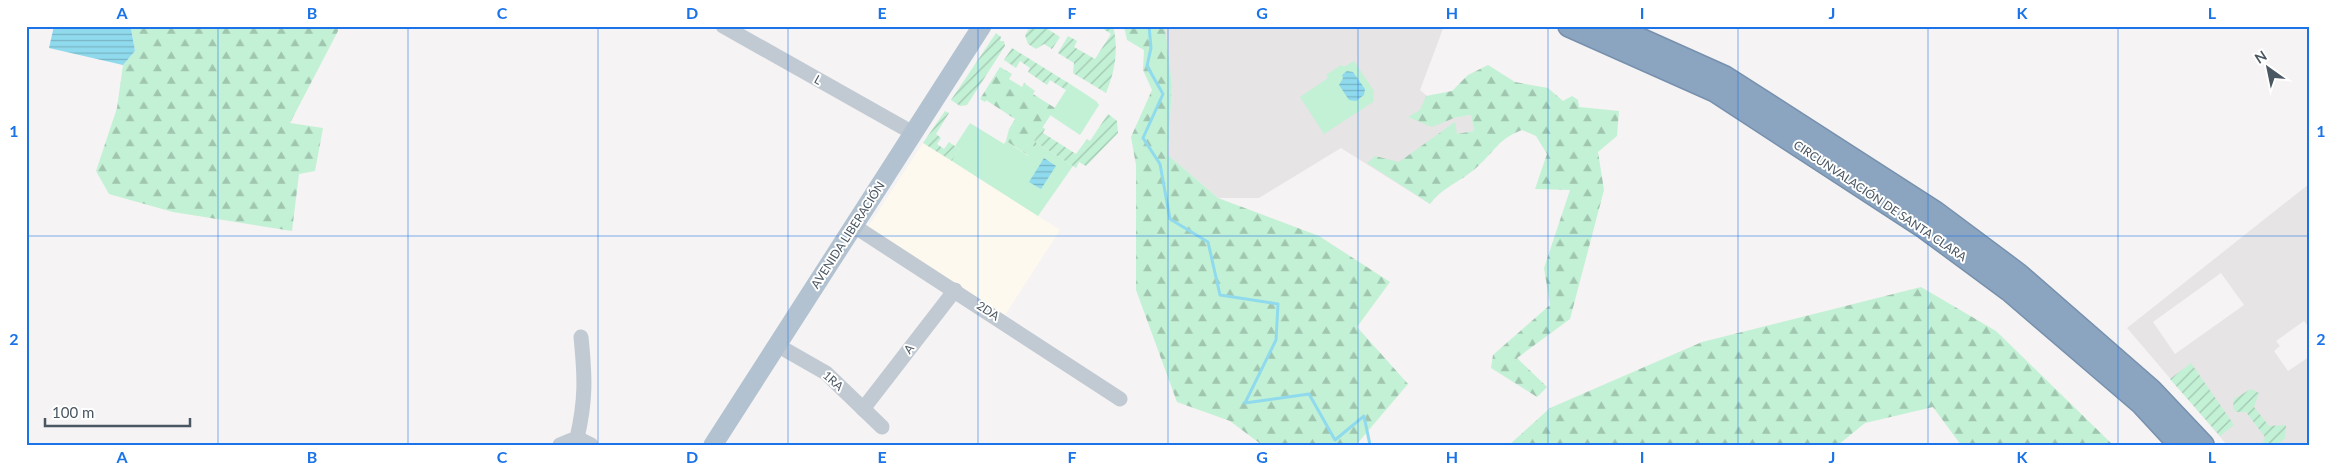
<svg xmlns="http://www.w3.org/2000/svg" width="2335" height="471" font-family="Lato,sans-serif">
	<defs>
		<pattern id="forest-firs" width="22" height="20" patternUnits="userSpaceOnUse" patternTransform="scale(1.25)"><rect width="22" height="20" fill="#c3f1d5"/><path d="M5 1l3.5 6h-7zM16 11l3.5 6h-7z" fill="#a0c6b0"/></pattern>
		<pattern id="garden-furrows" width="10" height="10" patternUnits="userSpaceOnUse" patternTransform="scale(1.25)"><rect width="10" height="10" fill="#c3f1d5"/><path d="M-1 1l2-2M0 10L10 0M9 11l2-2" fill="none" stroke="#a0c6b0"/></pattern>
		<pattern id="water-rules" width="6" height="5" patternUnits="userSpaceOnUse" patternTransform="scale(1.25)"><rect width="6" height="5" fill="#90daee"/><path d="M0 2.5h6" fill="none" stroke="#78b4c4"/></pattern>
	</defs>
	<rect width="100%" height="100%" fill="#f5f3f3"/>
	<!-- commercial -->
	<polygon fill="#fdf9ef" points="923,143 1060,230 1005,315 868,227"/>
	<!-- education -->
	<g fill="#e6e4e5" fill-rule="evenodd">
		<polygon points="1165,26 1444,26 1420,90 1454,118 1471,115 1474,131 1457,135 1476,168 1441,190 1430,204 1341,148 1259,198 1218,198 1168,155 1172,85"/>
		<path d="M2309 184V327L2304 321 2276 341 2280 346 2274 351 2288 371 2309 357V445H2227L2127 328ZM2221 273 2244 305 2175 354 2153 322Z"/>
	</g>
	<!-- forest -->
	<g fill="url(#forest-firs)">
		<polygon points="131,26 337,26 338,31 290,123 323,128 315,171 299,174 292,231 173,212 109,194 96,171 117,108 123,65 135,51"/>
		<polygon points="1124,26 1165,26 1172,85 1168,155 1218,198 1319,236 1390,282 1357,327 1408,384 1356,445 1262,445 1230,421 1177,402 1136,290 1136,165 1131,137 1152,90 1143,70 1144,50 1127,40"/>
		<path d="M1488 65 1515 82 1548 88 1563 101 1572 96 1578 100 1579 107 1619 111 1617 136 1598 152 1604 190 1570 319 1517 358 1547 387 1537 397 1491 368 1493 355 1550 305 1544 268 1570 190 1535 189 1547 154 1536 136 1522 130C1498 139 1495 151 1477 167 1461 182 1445 185 1430 204L1367 163 1375 156 1399 162 1455 122 1457 134 1474 131 1471 115 1454 118 1432 127 1408 117 1420 110 1426 96 1452 91 1468 75Z"/>
		<polygon points="1000,67 1012,74 1009,79 1022,87 1024,83 1035,91 1033,94 1055,108 1034,141 1037,143 1029,156 1006,141 1009,129 1015,119 986,100 985,102 980,99"/>
		<polygon points="1921,287 1996,331 2113,445 1961,445 1933,407 1865,423 1838,445 1509,445 1550,408 1702,342"/>
	</g>
	<!-- park -->
	<g fill="#c3f1d5">
		<polygon points="1354,61 1374,91 1373,102 1324,134 1300,97 1328,78 1326,75 1341,65 1344,67"/>
		<polygon points="1070,84 1096,101 1099,105 1080,135 1050,115"/>
		<polygon points="970,123 1004,144 1006,141 1028,156 1037,143 1073,166 1038,216 952,161 959,149 955,146"/>
	</g>
	<!-- garden -->
	<g fill="url(#garden-furrows)">
		<polygon points="1031,26 1043,26 1060,37 1052,49 1044,44 1036,49 1028,44 1025,35"/>
		<path d="M1099 26H1113C1119 50 1115 71 1106 93L1073 73 1074 63 1058 53 1068 36 1077 41 1074 47 1095 59 1111 34Z"/>
		<polygon points="996,33 1001,37 1000,41 1004,41 1005,46 967,105 960,106 951,100"/>
		<polygon points="1012,48 1070,84 1066,90 1050,80 1047,85 1028,72 1030,68 1020,61 1016,68 1004,60"/>
		<polygon points="945,111 949,113 936,134 941,138 937,144 944,149 949,142 959,149 952,161 923,143"/>
		<polygon points="1108,114 1117,121 1118,133 1086,166 1079,162 1076,168 1034,141 1042,127 1045,129 1043,133 1076,154 1087,139 1090,141"/>
		<polygon points="2191,363 2234,425 2220,436 2170,379"/>
		<polygon points="2251,389 2259,393 2254,407 2269,426 2286,425 2285,438 2277,445 2262,445 2265,437 2246,412 2236,412 2233,408 2234,399"/>
	</g>
	<!-- water -->
	<g fill="url(#water-rules)">
		<polygon points="54,26 118,26 131,28 135,51 123,65 49,48"/>
		<polygon points="1347,71 1353,72 1365,89 1364,95 1356,101 1349,100 1339,85 1343,78 1342,75"/>
		<polygon points="1044,158 1056,166 1041,189 1029,182"/>
	</g>
	<g fill="none" stroke-linecap="round" stroke-linejoin="round">
		<!-- stream -->
		<polyline stroke="#90daee" stroke-width="3" points="1149,26 1151,48 1147,66 1163,94 1143,138 1160,164 1170,219 1208,242 1220,295 1278,304 1276,340 1245,403 1309,394 1335,440 1364,416 1370,445"/>
		<defs>
			<g id="highway">
				<polyline points="1569,26 1715,91 1925,228 2009,290 2142,404 2180,445"/>
				<polyline points="1611,26 1725,77 1935,212 2018,274 2151,390 2203,445"/>
			</g>
		</defs>
		<!-- highway casing -->
		<use href="#highway" stroke="#7690ad" stroke-width="24"/>
		<!-- minor -->
		<g stroke="#c1cad2" stroke-width="15">
			<polyline points="723,26 913,133"/>
			<polyline points="854,226 1120,399"/>
			<polyline points="777,345 826,373 882,427"/>
			<polyline points="863,409 955,290"/>
			<polyline points="577,438 591,445"/>
			<path d="M560 445 577 438C586 399 585 377 581 337"/>
		</g>
		<!-- major -->
		<polyline stroke="#b3c2d1" stroke-width="19" points="713,445 982,26"/>
		<!-- highway -->
		<use href="#highway" stroke="#8ba5c1" stroke-width="21"/>
	</g>
	<!-- grid -->
	<path fill="none" stroke="#1a73e8" stroke-width="1" stroke-opacity="0.55" d="M218 26V445M408 26V445M598 26V445M788 26V445M978 26V445M1168 26V445M1358 26V445M1548 26V445M1738 26V445M1928 26V445M2118 26V445M26 236H2309"/>
	<g text-anchor="middle" stroke-width="4" stroke-linejoin="round" paint-order="stroke">
		<!-- street labels -->
		<g font-size="12" fill="#4a5661" stroke="#fff">
			<text transform="translate(818 80) rotate(29)" y="4">L</text>
			<text transform="translate(1880 201) rotate(34)" y="4">CIRCUNVALACIÓN DE SANTA CLARA</text>
			<text transform="translate(848 235) rotate(-57)" y="4">AVENIDA LIBERACIÓN</text>
			<text transform="translate(988 311) rotate(33)" y="4">2DA</text>
			<text transform="translate(909 349) rotate(-52)" y="4">A</text>
			<text transform="translate(833 381) rotate(42)" y="4">1RA</text>
		</g>
	</g>
	<!-- border -->
	<rect width="2335" height="471" fill="none" stroke="#ffffff" stroke-width="55"/>
	<!-- north arrow -->
	<g transform="translate(2268 68) rotate(327)" stroke="#ffffff" stroke-width="4" paint-order="stroke">
	<path d="M0-4L9 19L0 12L-9 19Z" fill="#4a5661"/>
	<text y="-8" font-size="14" font-weight="bold" text-anchor="middle" fill="#4a5661">N</text>
	</g>
	<!-- scale -->
	<path d="M45 418v8h145v-8" fill="none" stroke="#4a5661" stroke-width="2.5"/>
	<text x="52" y="418" font-size="15" fill="#4a5661" stroke="#ffffff" stroke-width="4" paint-order="stroke">100 m</text>
	<rect x="28" y="28" width="2280" height="416" fill="none" stroke="#1a73e8" stroke-width="2"/>
	<g font-size="16" text-anchor="middle" font-weight="bold" fill="#1a73e8">
		<text x="122" y="19">A</text>
		<text x="312" y="19">B</text>
		<text x="502" y="19">C</text>
		<text x="692" y="19">D</text>
		<text x="882" y="19">E</text>
		<text x="1072" y="19">F</text>
		<text x="1262" y="19">G</text>
		<text x="1452" y="19">H</text>
		<text x="1642" y="19">I</text>
		<text x="1832" y="19">J</text>
		<text x="2022" y="19">K</text>
		<text x="2212" y="19">L</text>
		<text x="14" y="137">1</text>
		<text x="2321" y="137">1</text>
		<text x="14" y="345">2</text>
		<text x="2321" y="345">2</text>
		<text x="122" y="463">A</text>
		<text x="312" y="463">B</text>
		<text x="502" y="463">C</text>
		<text x="692" y="463">D</text>
		<text x="882" y="463">E</text>
		<text x="1072" y="463">F</text>
		<text x="1262" y="463">G</text>
		<text x="1452" y="463">H</text>
		<text x="1642" y="463">I</text>
		<text x="1832" y="463">J</text>
		<text x="2022" y="463">K</text>
		<text x="2212" y="463">L</text>
	</g>
</svg>
